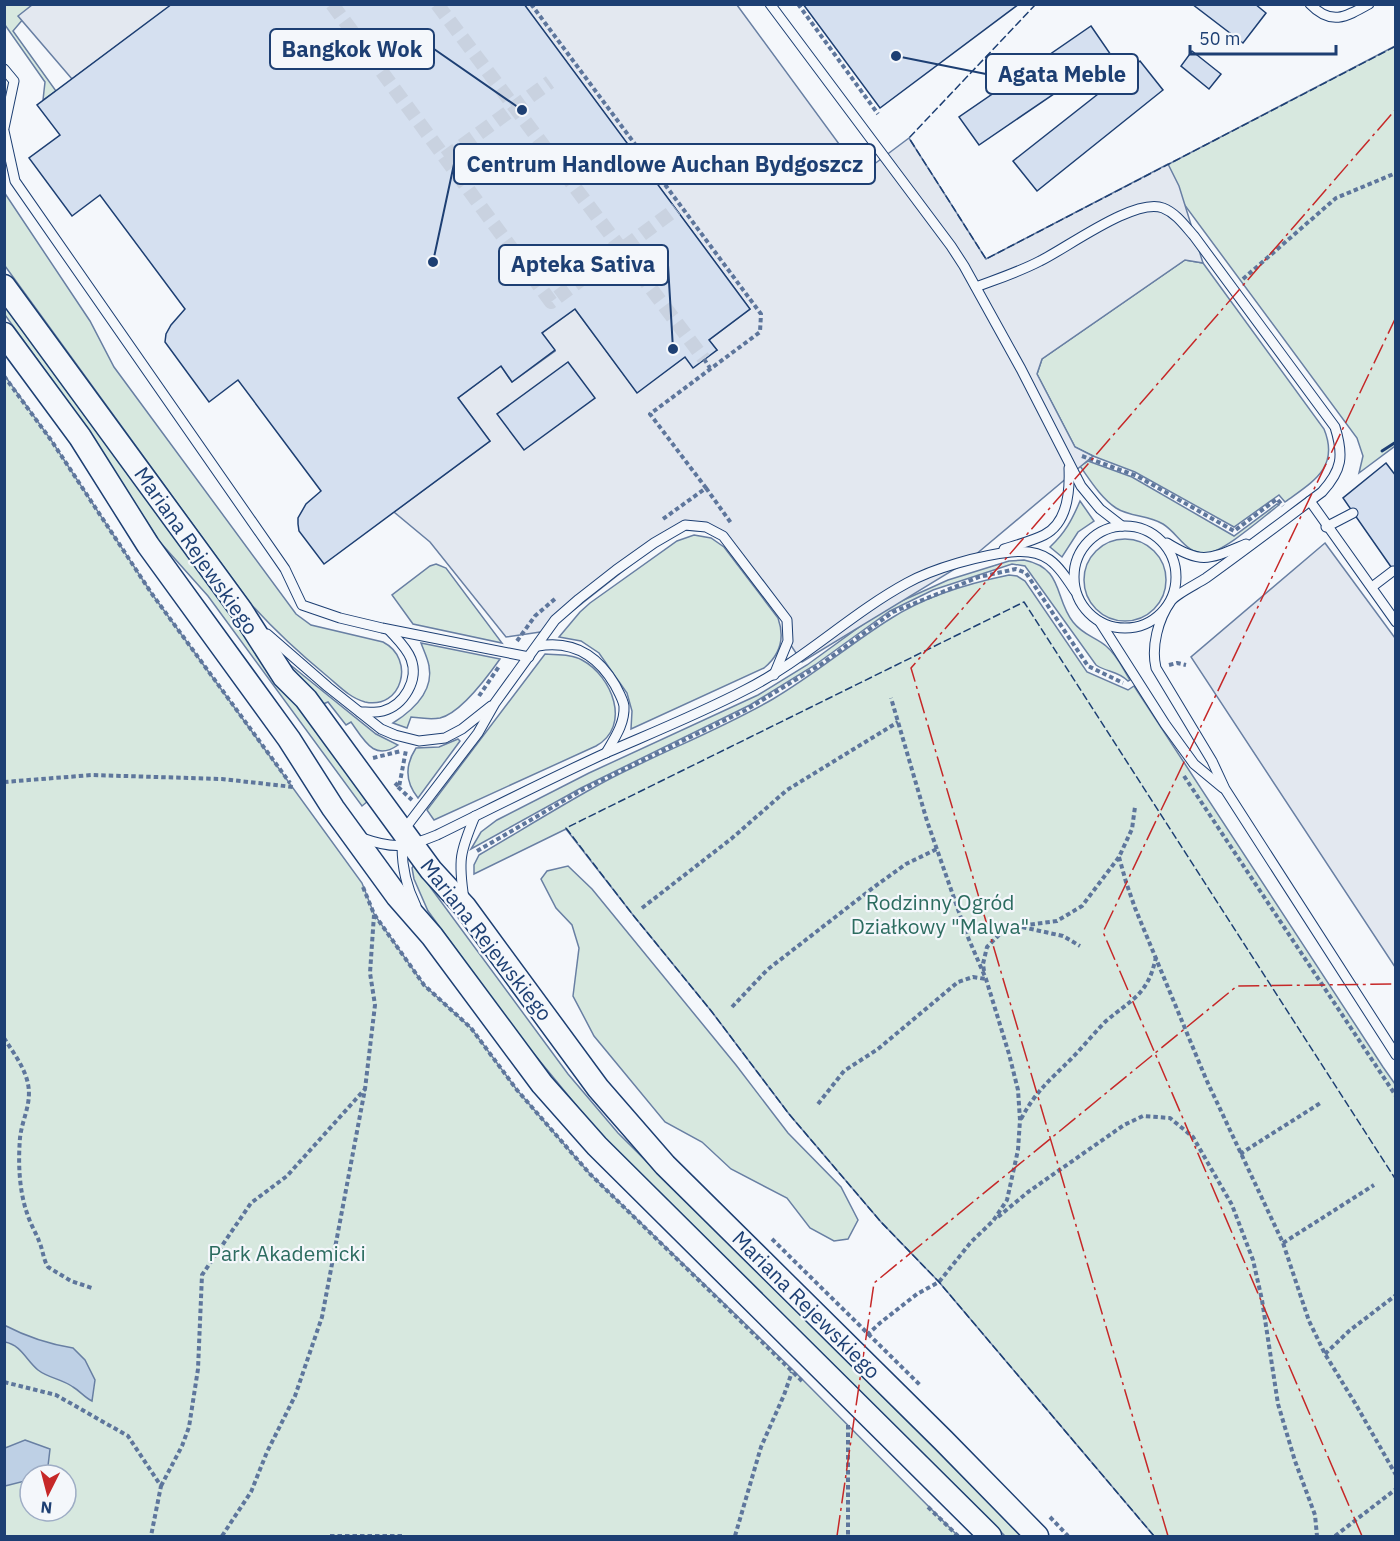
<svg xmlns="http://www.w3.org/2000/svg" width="1400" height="1541" font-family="'IBM Plex Sans',sans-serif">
	<rect width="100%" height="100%" fill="#f4f7fb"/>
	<!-- green -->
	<g fill="#d7e8df" stroke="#687fa3" stroke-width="1.5" fill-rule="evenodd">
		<polygon points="4,5 35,5 13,31 56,91 43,100 45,82 5,25"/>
		<polygon points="1395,46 1395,446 1359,473 1363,456 1357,438 1181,200 1142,178"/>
		<path d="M4 192 90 321 114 367 296 614 311 625 383 642C416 659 402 710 365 702 350 698 339 686 327 676 299 653 274 630 250 603L5 266Z"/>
		<path d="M1185 260 1203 263 1324 429C1340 468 1312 482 1285 502L1279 495 1234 527 1135 472 1093 456 1075 447 1037 374 1042 359Z"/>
		<polygon points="4,305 368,801 362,806 208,596 159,541 81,420 5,315"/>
		<path d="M5 376 51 440 152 594 362 883 374 914 424 985 471 1028 517 1090 590 1174 793 1370 958 1536H5ZM30 1475H66V1511H30Z"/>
		<path d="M1088 461 1132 477 1234 536 1277 504 1279 505C1263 517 1224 552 1207 553 1186 555 1179 534 1163 524 1148 515 1130 517 1116 508 1101 498 1090 480 1080 466Z"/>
		<path d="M1080 501 1094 521 1078 532 1062 557 1050 547C1065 533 1072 520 1080 501Z"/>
		<path d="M694 535 711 538 724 547 778 618C785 638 780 655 764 668L631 729 632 711 627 693 599 653 581 641 559 637 580 612 590 603 677 541Z"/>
		<circle cx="1125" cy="580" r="41"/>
		<path d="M1024 560C1064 568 1054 598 1073 622 1083 635 1095 637 1106 646 1117 655 1123 669 1130 680L1128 681C1117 670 1108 673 1096 665L1025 566 1012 564 933 590 890 611 815 665 750 705 581 788 471 849 481 832 497 820 589 773 758 695 807 665 869 620 897 603 948 580 1009 561Z"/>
		<polygon points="436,564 446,568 502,643 413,624 392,595 430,566"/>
		<path d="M1009 575 1017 576 1025 581 1087 672 1128 690 1134 686 1383 1067 1395 1084V1536H1154L939 1282 881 1222 789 1114 712 1012 633 915 566 829 474 874V865L479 855C520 831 560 806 602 783 658 753 718 731 773 699 814 675 850 644 890 619 924 597 970 583 1009 575Z"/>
		<path d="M421 643 500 659C488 676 461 713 440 718 430 720 420 718 411 717L407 728 393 723C412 711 434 692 429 666 428 659 424 651 421 643Z"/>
		<path d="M545 654C557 655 572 654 582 660 612 676 632 726 596 746L434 820 427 810Z"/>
		<path d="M283 659 376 734 398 745C374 762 364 740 351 722L346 725 328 702 323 704 298 680Z"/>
		<path d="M458 739 460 741 418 798C405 782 405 765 416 748L439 747Z"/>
		<polygon points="414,865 568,1074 618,1133 1023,1536 1005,1536 599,1133 520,1037 428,911 414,879 412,868"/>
		<polygon points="568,866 592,889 736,1065 788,1133 841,1187 858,1220 848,1239 834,1241 810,1228 787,1198 731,1169 702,1142 665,1122 594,1036 573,996 579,948 572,925 556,908 541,879 547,871"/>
	</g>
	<!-- parking -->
	<g fill="#e3e8f0" stroke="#687fa3" stroke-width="1.5">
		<polygon points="32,5 172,5 72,79 18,16"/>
		<polygon points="524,5 737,5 861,174 909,138 986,259 1168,164 1179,186 1203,263 1185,260 1042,359 1037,374 1075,447 1093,456 968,561 802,662 788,641 787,620 714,531 675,530 547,631 506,637 430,542 394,512 490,441 458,398 501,366 512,382 555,351 542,333 575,309 637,392 685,357 717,350 709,340 750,309"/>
		<polygon points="1325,543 1395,638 1395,967 1191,657"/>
	</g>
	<!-- water -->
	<g fill="#bed0e5" stroke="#687fa3" stroke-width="1.5">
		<path d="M4 1325C27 1337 48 1344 73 1348L85 1360 95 1380 92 1401C84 1397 80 1391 73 1387 62 1379 48 1378 38 1370 26 1360 21 1345 5 1342Z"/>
		<polygon points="25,1440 50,1449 48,1466 35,1475 30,1475 29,1480 5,1486 5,1448"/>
	</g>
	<!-- building -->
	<g fill="#d5e0f0" stroke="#1d3f73" stroke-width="1.5">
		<polygon points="172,4 524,4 750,309 709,340 717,350 693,368 685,357 637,393 575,309 542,333 555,350 512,382 501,366 458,398 490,441 324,564 299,531 298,524 298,518 306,504 321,491 238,380 209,402 165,342 166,334 171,325 185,309 100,195 72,216 29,158 60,135 37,105"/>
		<polygon points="803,4 1019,4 880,108"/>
		<polygon points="1192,4 1255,4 1266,13 1243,43"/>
		<polygon points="1091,26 1111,55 979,145 959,117"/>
		<polygon points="1192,51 1221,74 1209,89 1181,66"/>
		<polygon points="1140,61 1163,90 1037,191 1013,161"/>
		<polygon points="568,362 595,398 524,450 497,414"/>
		<polygon points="1386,463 1396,476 1396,574 1343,498"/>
	</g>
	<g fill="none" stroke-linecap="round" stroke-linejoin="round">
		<!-- pedestrian-tunnel -->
		<g stroke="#c9d2e0" stroke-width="14" stroke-dasharray="14 7" stroke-linecap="butt">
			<polyline points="332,4 551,302 676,209"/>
			<polyline points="437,4 704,359"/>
			<polyline points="445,158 550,82"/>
		</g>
		<defs>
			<g id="service">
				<polyline points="770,4 951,246 964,266 1021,369 1081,486 1100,509 1122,526"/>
				<path d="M1310 4C1331 26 1346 17 1369 4"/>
				<polyline points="4,69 14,81 4,128"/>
				<polyline points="4,131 15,181 285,569 302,605 340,618 382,628 529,657"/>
				<path d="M976 287C997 279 1019 272 1040 261 1067 248 1135 197 1163 208 1176 213 1185 226 1194 236L1335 427C1344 456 1342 470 1322 492 1283 521 1245 550 1206 578 1197 584 1176 594 1171 601 1158 619 1151 647 1156 668L1212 761 1225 789 1396 1055"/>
				<polyline points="1310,501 1396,622"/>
				<circle cx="1125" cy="577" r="51"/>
				<polyline points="1326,527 1353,513"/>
				<path d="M1167 543C1202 565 1210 559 1246 544"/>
				<path d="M1004 549C1017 545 1032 541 1044 535 1068 523 1070 491 1069 468"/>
				<polyline points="1372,587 1393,571"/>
				<polyline points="1100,622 1165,724 1194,764 1223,788"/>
				<polyline points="267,634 328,687 381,729 395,735 419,741 445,738 462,729 491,706"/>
				<path d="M538 646C573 640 598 656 615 685 618 691 623 699 624 706 625 724 614 739 606 753"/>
				<path d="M360 712C367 712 376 713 383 711 404 705 419 680 411 659 407 648 397 639 389 630"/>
				<path d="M362 838C393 849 406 848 437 835 494 807 551 778 608 752 654 732 701 713 745 690 803 661 850 614 907 583 934 568 981 555 1011 552 1047 548 1057 564 1075 591"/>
				<path d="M464 899C458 860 460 852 475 816"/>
				<path d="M416 906C404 882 400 858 403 831L478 733 495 703 555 620 579 599 616 570 654 543 685 525 706 527 723 536 787 620 788 641 774 675"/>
			</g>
			<g id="tertiary">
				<polyline points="4,286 241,610 284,677 306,699 431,870 465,907 598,1088 665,1165 943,1440 1037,1536"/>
				<polyline points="4,334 80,437 148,545 289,739 333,808 397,896 432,936 542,1084 597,1146 990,1536"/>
			</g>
		</defs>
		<!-- service casing -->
		<use href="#service" stroke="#1d3f73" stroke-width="11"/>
		<!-- tertiary casing -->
		<use href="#tertiary" stroke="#1d3f73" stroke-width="25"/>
		<!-- path -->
		<g stroke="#5e769c" stroke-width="4" stroke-dasharray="4.5 3" stroke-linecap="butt">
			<polyline points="531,4 761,314 760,332 650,414 706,488 663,519"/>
			<polyline points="798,4 878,114"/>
			<polyline points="1243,279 1336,198 1396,173"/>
			<polyline points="704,359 710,368"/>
			<polyline points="4,376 51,440 152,594 290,783"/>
			<polyline points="1082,456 1137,476 1234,531 1277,499 1283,506"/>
			<polyline points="706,488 731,523"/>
			<polyline points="517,641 535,616 556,598"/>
			<polyline points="1169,665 1177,663 1186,665"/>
			<polyline points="479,696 500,665"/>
			<polyline points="373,758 401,751"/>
			<polyline points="1184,776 1396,1096"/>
			<polyline points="4,782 92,775 222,779 293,787"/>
			<polyline points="395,783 399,787 406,750"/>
			<polyline points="398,787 412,800"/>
			<polyline points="477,851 584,789 746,710 820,665 893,612 979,577 1016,569 1026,573 1088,666 1123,683"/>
			<polyline points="1119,857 1126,882 1135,908 1206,1079 1283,1243 1309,1321 1325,1354 1355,1403 1396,1475"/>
			<polyline points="363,887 374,914 424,985 471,1028 517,1090 590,1174 802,1381"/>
			<polyline points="642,908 731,839 787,790 898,722"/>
			<polyline points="1022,927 1063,936 1080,946"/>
			<polyline points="984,971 983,964 987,947 999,935 1019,926 1057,921 1082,906 1119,857 1132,829 1135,807"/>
			<polyline points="732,1007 767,970 874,887 906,864 937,849"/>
			<path d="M4 1038C13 1052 25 1068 28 1084 32 1104 22 1119 20 1138 18 1163 19 1192 28 1216 31 1225 36 1233 39 1241 43 1250 43 1259 48 1267L71 1281 92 1288"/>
			<polyline points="818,1104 844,1071 878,1049 958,982 973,977 986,979"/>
			<path d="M1021 1119C1036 1091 1049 1081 1071 1059 1083 1047 1094 1033 1106 1021 1132 999 1148 995 1156 957"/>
			<polyline points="1240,1154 1322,1102"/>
			<polyline points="998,1217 1028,1192 1124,1125 1143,1116 1170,1118 1193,1137 1232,1205 1253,1260 1262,1300 1278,1404 1295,1461 1315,1515 1317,1536"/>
			<polyline points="772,1239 921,1386"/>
			<polyline points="1283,1243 1374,1185"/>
			<polyline points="867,1335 880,1323 917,1294 939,1282 971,1242 993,1221 1007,1200 1018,1150 1020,1120 1018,1090 1009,1054 986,979 967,935 927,821 891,698"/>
			<polyline points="1325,1354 1349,1331 1396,1295"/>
			<polyline points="4,1382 56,1395 128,1436 161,1486 151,1536"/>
			<polyline points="848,1425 848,1536"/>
			<polyline points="161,1486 182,1446 189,1427 198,1369 202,1275 251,1203 287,1176 365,1089"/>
			<polyline points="928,1507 958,1536"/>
			<polyline points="1050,1517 1068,1536"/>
			<polyline points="222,1536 251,1492 267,1452 295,1396 322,1317 365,1089 375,1005 370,973 374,915"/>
			<polyline points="330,1536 403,1536"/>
			<polyline points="735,1536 761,1447 784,1395 792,1372"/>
			<polyline points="1335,1536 1396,1489"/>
		</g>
		<!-- service -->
		<use href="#service" stroke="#f4f7fb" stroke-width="9"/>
		<!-- tertiary -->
		<use href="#tertiary" stroke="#f4f7fb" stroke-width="22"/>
		<!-- fence -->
		<g stroke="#1d3f73" stroke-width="1.5" stroke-dasharray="8 3" stroke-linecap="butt">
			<polyline points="1036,4 909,138 986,259 1396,46"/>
			<polyline points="1154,1536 939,1282 881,1222 789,1114 712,1012 633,915 566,828 1024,602 1396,1180"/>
		</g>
		<!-- wall -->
		<polyline stroke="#1d3f73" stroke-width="3" points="1382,451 1396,442"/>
		<!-- power -->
		<g stroke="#c62828" stroke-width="1.5" stroke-dasharray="21 4.5 3 4.5" stroke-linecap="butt">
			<polyline points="837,1536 874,1283 1237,986 1396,984"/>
			<polyline points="1168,1536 911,668 1396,109"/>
			<polyline points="1362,1536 1103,932 1396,317"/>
		</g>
	</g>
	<g text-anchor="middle" stroke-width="4.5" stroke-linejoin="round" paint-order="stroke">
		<!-- street labels -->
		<g font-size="21" fill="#1d3f73" stroke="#f4f7fb">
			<text transform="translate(196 551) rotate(55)" y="7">Mariana Rejewskiego</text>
			<text transform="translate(486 940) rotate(52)" y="7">Mariana Rejewskiego</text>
			<text transform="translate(806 1305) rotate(45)" y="7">Mariana Rejewskiego</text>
		</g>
		<!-- park labels -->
		<g font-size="21" fill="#2c6c60" stroke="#f4f7fb">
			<text x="940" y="910">Rodzinny Ogród<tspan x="940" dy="24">Działkowy "Malwa"</tspan></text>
			<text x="287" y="1261">Park Akademicki</text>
		</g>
	</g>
	<!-- callouts -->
	<path fill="none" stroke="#1d3f73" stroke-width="2" d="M522 110L434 49M896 56L986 74M433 262L454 164M673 349L668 265"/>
	<g fill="#1d3f73" stroke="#f4f7fb" stroke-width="2">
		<circle cx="522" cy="110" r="6"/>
		<circle cx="896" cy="56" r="6"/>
		<circle cx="433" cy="262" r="6"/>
		<circle cx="673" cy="349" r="6"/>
	</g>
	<g fill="#f4f7fb" stroke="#1d3f73" stroke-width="2">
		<rect x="270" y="29" width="164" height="40" rx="6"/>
		<rect x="986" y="54" width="152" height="40" rx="6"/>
		<rect x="454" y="144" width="421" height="40" rx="6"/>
		<rect x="499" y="245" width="169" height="40" rx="6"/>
	</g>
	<g font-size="22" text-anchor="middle" font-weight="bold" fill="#1d3f73">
		<text x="352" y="57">Bangkok Wok</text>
		<text x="1062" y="82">Agata Meble</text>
		<text x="665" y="172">Centrum Handlowe Auchan Bydgoszcz</text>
		<text x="583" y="272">Apteka Sativa</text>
	</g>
	<!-- border -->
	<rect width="1400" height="1541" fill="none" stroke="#1d3f73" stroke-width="12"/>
	<!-- north arrow -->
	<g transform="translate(48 1493) rotate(186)"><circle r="28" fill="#f4f7fb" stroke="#9eadc5" stroke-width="1.5"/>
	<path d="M0-4.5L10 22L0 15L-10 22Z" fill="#c62828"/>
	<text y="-9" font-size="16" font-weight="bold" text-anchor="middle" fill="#1d3f73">N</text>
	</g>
	<!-- scale -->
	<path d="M1190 45v9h146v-9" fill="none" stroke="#1d3f73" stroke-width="3"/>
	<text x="1199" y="45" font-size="18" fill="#1d3f73" stroke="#f4f7fb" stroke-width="4.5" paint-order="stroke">50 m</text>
</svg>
